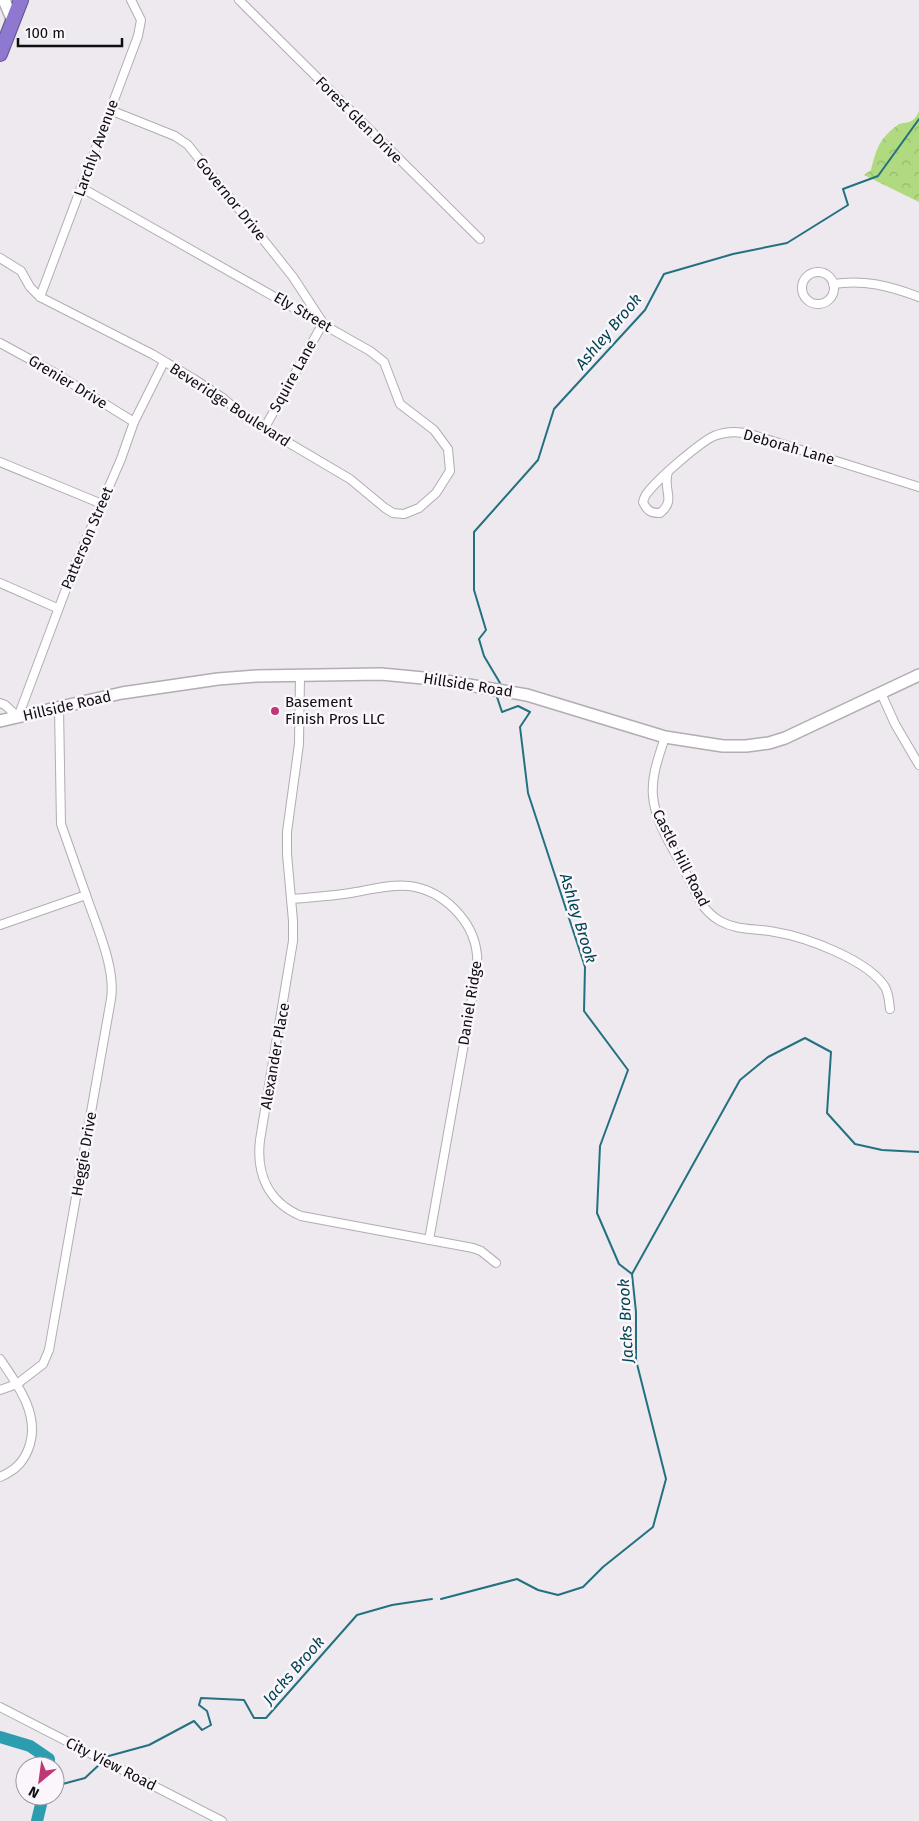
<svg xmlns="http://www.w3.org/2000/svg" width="919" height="1821" font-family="'Fira Sans',sans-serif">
	<defs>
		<pattern id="park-crowns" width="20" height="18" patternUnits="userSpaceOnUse" patternTransform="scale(1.25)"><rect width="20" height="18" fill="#b0da80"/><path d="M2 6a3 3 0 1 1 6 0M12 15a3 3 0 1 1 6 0" fill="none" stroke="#96ba6d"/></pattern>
	</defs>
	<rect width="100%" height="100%" fill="#ede9ee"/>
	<!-- park -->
	<path fill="url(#park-crowns)" d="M919 111V202L864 175 871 170C877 147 879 139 899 124 909 122 914 123 919 111Z"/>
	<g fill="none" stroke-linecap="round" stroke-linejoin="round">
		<!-- stream -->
		<g stroke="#237180" stroke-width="2">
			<polyline points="500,683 484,656 479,639 486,630 474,590 474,532 538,460 554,409 645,310 664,274 733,254 787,243 848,205 843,189 878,176 919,119"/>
			<polyline points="497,697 502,712 518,706 530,712 520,727 528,793 585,967 584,1011 628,1070 600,1146 597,1213 619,1264 632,1274"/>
			<polyline points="441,1599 517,1579 538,1590 558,1595 583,1587 603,1567 653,1527 666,1479 636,1360 636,1312 632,1274 740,1080 768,1057 805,1038 831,1052 827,1113 855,1144 882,1150 919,1152"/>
			<polyline points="105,1757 149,1745 194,1721 202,1730 211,1725 207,1711 199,1705 201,1698 244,1700 254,1718 266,1718 357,1615 392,1605 432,1599"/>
			<polyline points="55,1786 85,1778 101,1763"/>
		</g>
		<!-- river -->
		<g stroke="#2c9cb1" stroke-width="12">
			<polyline points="0,1737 30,1746 49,1759 49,1766"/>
			<polyline points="37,1821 43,1796"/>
		</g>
		<defs>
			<g id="street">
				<polyline points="239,0 480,239"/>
				<polyline points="110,110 175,136 188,145 293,277 323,323 264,429"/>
				<polyline points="0,258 21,271 30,287 40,297 152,354 194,379 223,398 245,417 350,479 385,508 393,513 404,514 419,508 436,493 450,471 448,449 434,430 400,404 384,362 370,351 82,188"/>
				<circle cx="818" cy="288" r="16"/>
				<path d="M833 284C864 279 890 286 919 297"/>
				<polyline points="40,297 138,36 141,20 131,0"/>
				<polyline points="0,343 55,373 134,422"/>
				<polyline points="0,462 102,504"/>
				<path d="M668 472C662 490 677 500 660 513 651 513 647 511 643 502 644 498 645 495 648 492 659 478 699 443 714 436 727 431 740 431 753 435L919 487"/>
				<polyline points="0,583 57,608"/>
				<path d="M300 676 299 744 287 832V854L293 921V941L260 1140C256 1174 268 1202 301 1216L473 1248 481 1251 496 1263"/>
				<polyline points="881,693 895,724 919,765"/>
				<polyline points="0,703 5,705 18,717 75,565 121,459 134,422 164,362"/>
				<path d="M665 737C659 756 651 776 653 796 655 822 672 847 684 869 690 881 696 894 703 906 708 912 713 917 720 921 738 931 756 928 775 932 806 937 868 960 885 987 889 994 889 1002 890 1009"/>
				<path d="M291 899C313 897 335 896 356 892 374 889 391 884 409 886 443 890 474 921 477 955 478 964 476 973 475 982L429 1240"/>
				<polyline points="0,925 86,895 61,824 59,708"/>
				<path d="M0 1359C17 1384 39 1413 30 1444 25 1461 16 1470 0 1477"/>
				<path d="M0 1390 17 1384 43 1364 49 1350 111 999C116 968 96 925 86 895"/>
				<polyline points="0,1707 222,1821"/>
			</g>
			<g id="secondary">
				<polyline points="4,0 13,21"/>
				<polyline points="0,721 122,693 218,679 257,676 381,674 434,679 527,695 665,737 723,746 746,746 769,743 785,738 919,675"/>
			</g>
			<polyline id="highway" points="0,54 21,0"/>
		</defs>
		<!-- street casing -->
		<use href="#street" stroke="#b1adb2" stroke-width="10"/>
		<!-- secondary casing -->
		<use href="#secondary" stroke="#b1adb2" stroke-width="14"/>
		<!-- highway casing -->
		<use href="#highway" stroke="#62538c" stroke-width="16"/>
		<!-- street -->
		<use href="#street" stroke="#fff" stroke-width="8"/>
		<!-- secondary -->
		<use href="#secondary" stroke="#fff" stroke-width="11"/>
		<!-- highway -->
		<use href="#highway" stroke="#8f78d0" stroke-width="14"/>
	</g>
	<!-- markers -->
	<circle fill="#bf3876" stroke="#fbf6fc" stroke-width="2" cx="275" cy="711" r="5"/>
	<g text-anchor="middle" stroke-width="5" stroke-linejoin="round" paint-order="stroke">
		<!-- street labels -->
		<g font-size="15" fill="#0e0d0f" stroke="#fbf6fc">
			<text transform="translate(359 120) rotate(45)" y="5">Forest Glen Drive</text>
			<text transform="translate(96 148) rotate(-70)" y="5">Larchly Avenue</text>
			<text transform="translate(231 199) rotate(51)" y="5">Governor Drive</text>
			<text transform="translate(303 312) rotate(30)" y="5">Ely Street</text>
			<text transform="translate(293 376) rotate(-61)" y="5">Squire Lane</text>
			<text transform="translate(68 382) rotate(31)" y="5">Grenier Drive</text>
			<text transform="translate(230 405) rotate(33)" y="5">Beveridge Boulevard</text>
			<text transform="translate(789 447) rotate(16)" y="5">Deborah Lane</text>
			<text transform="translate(87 538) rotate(-67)" y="5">Patterson Street</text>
			<text transform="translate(468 685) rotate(9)" y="5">Hillside Road</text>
			<text transform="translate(67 706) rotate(-13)" y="5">Hillside Road</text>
			<text transform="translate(681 858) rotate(63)" y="5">Castle Hill Road</text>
			<text transform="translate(470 1003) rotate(-81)" y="5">Daniel Ridge</text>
			<text transform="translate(275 1056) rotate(-80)" y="5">Alexander Place</text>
			<text transform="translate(84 1154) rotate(-80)" y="5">Heggie Drive</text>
			<text transform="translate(111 1764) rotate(27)" y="5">City View Road</text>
		</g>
		<!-- poi labels -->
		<g font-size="15" fill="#0e0d0f" stroke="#fbf6fc" text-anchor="start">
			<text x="285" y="707">Basement<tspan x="285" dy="17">Finish Pros LLC</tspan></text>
		</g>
		<!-- water labels -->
		<g font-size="16" font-style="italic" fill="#014550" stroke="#fbf6fc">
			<text transform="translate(608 331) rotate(-50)" y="6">Ashley Brook</text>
			<text transform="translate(579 918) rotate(73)" y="6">Ashley Brook</text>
			<text transform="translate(625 1321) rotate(-93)" y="6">Jacks Brook</text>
			<text transform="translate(293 1670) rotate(-49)" y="6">Jacks Brook</text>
		</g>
	</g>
	<!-- north arrow -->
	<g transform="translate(40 1781) rotate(209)"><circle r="24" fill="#fbf6fc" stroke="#9c999d"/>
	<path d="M0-4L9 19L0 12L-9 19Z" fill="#bf3876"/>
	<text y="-8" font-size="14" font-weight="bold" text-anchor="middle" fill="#0e0d0f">N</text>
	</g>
	<!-- scale -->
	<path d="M18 38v8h104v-8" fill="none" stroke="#0e0d0f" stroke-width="2.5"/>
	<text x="25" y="38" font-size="15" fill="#0e0d0f" stroke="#fbf6fc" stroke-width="4" paint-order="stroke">100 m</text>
</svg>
